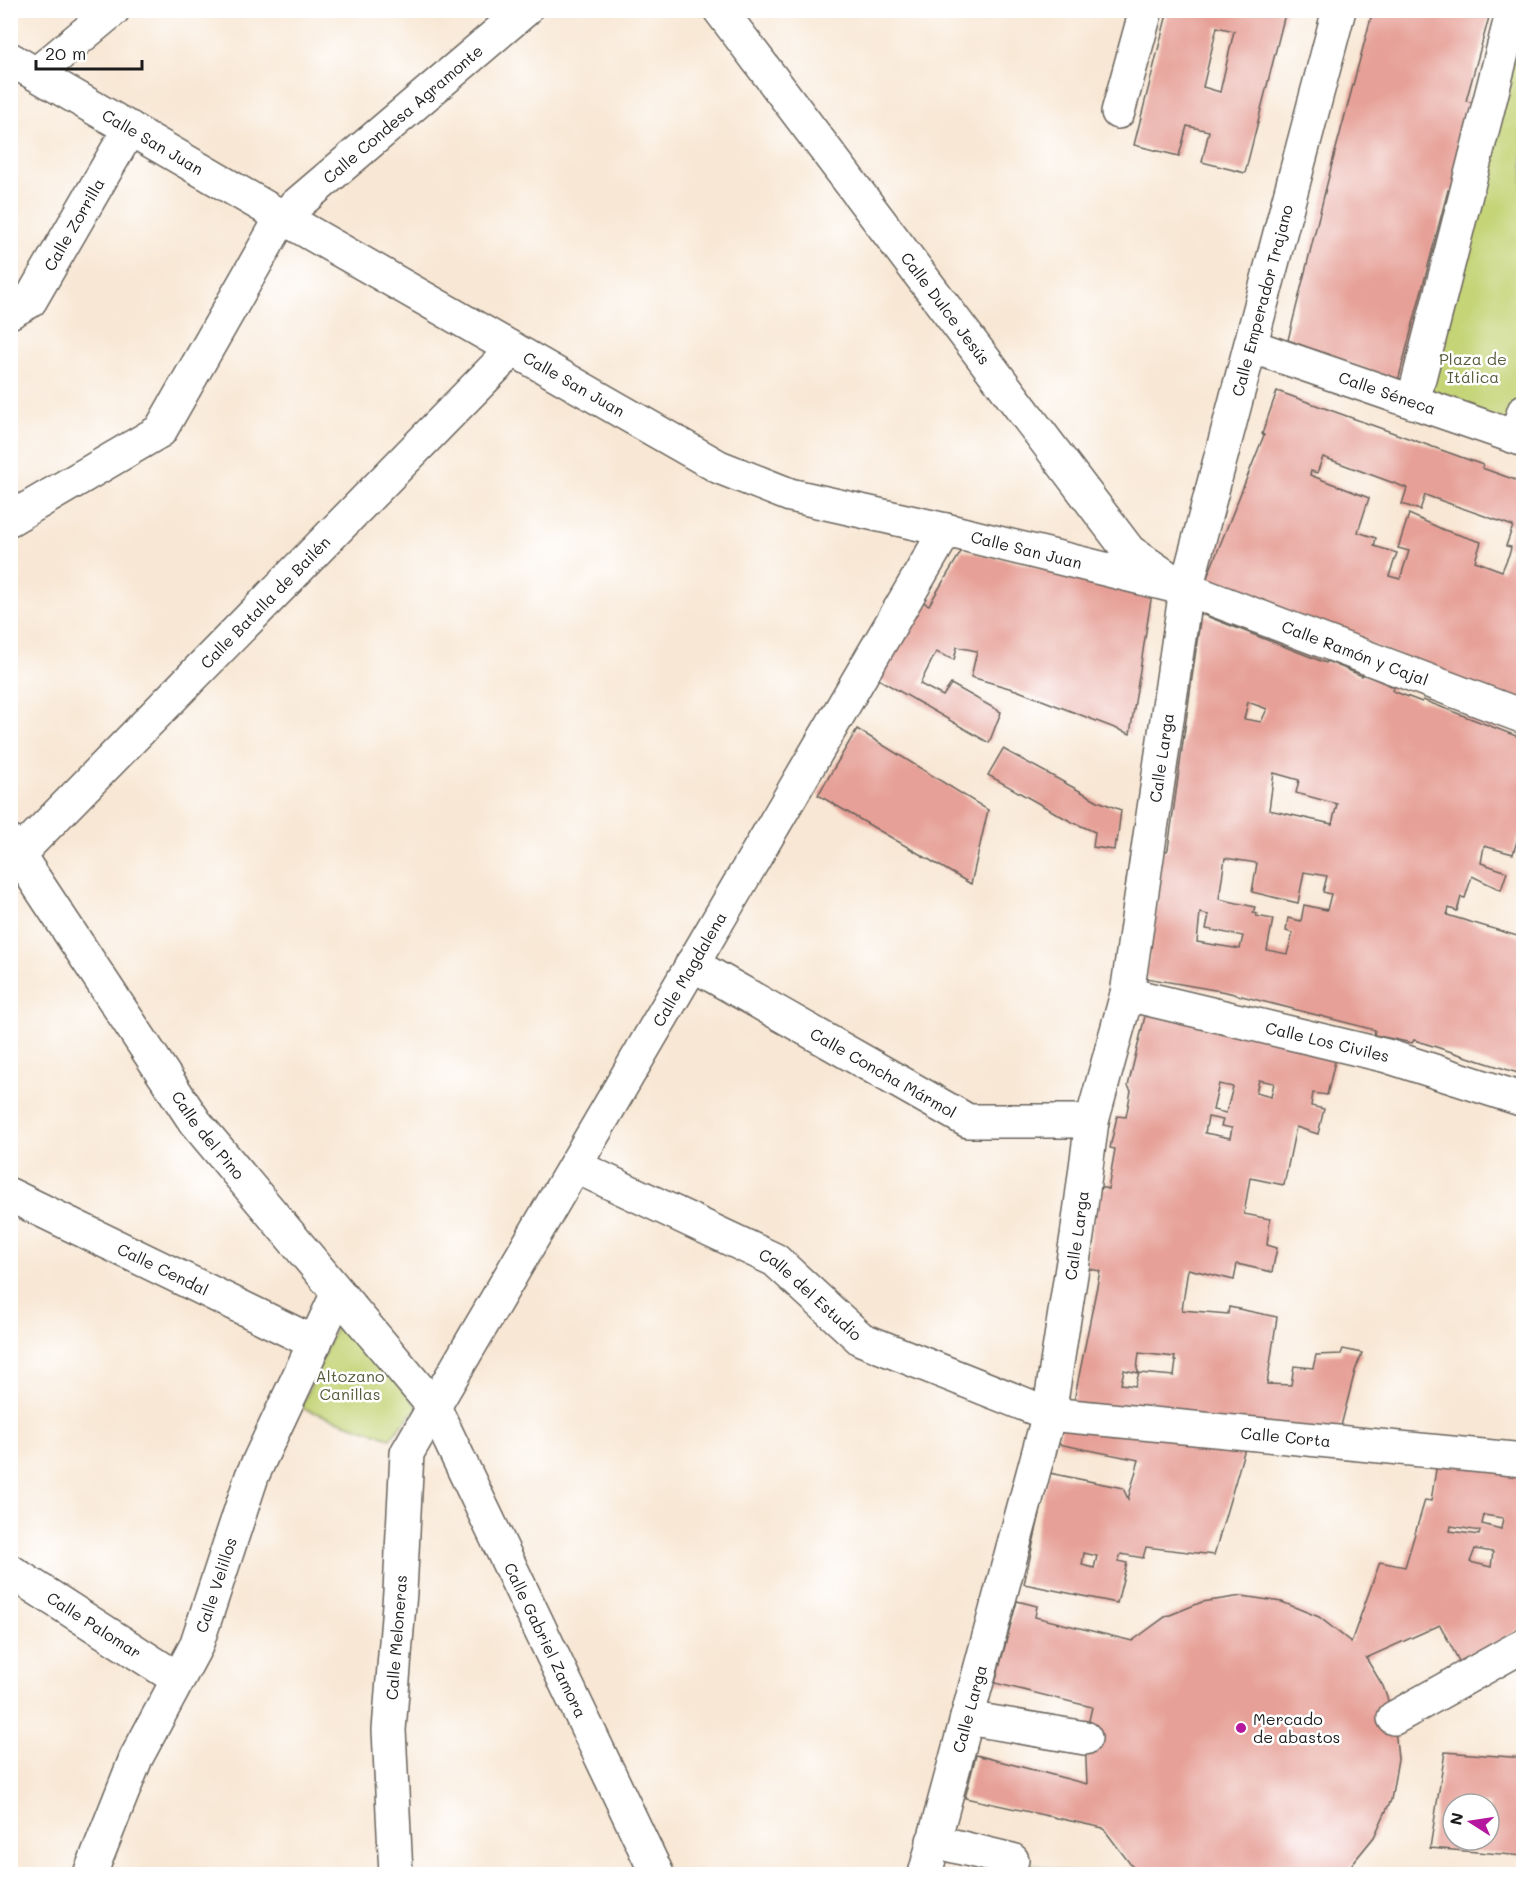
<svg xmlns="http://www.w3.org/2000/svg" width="1534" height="1885" font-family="Mali,sans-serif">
	<rect width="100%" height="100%" fill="#fff"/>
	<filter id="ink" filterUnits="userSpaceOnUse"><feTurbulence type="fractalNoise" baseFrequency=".0167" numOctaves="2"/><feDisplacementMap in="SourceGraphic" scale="12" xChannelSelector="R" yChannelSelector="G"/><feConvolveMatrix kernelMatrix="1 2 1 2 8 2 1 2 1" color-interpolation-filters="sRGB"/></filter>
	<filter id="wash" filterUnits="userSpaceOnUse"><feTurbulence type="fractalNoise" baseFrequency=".008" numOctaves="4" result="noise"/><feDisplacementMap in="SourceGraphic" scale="24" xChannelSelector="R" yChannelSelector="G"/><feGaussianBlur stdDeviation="1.35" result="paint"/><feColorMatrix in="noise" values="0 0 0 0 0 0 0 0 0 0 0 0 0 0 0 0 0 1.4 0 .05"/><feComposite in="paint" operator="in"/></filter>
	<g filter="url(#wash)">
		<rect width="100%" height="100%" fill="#f8e7d4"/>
		<!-- green -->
		<g fill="#c4d477" stroke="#70784a" stroke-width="1.5">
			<polygon points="1523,11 1523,411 1516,437 1413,402"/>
			<polygon points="341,1315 418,1407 390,1438 301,1408"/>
			<polygon points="1012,1860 1074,1874 1008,1874"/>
		</g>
		<g id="blocks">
			<!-- building -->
			<g fill="#e6a097" fill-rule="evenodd">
				<path d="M1168 10H1286L1245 173 1202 162 1209 131 1187 126 1179 156 1134 145ZM1217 27 1234 31 1220 92 1203 87Z"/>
				<polygon points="1373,10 1491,10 1466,101 1482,105 1459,193 1448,190 1398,381 1288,340 1333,160"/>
				<path d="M1277 391 1483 465 1482 468 1524 483V705L1206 580 1264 435 1262 434ZM1323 457 1407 488 1402 504 1420 510 1425 495 1513 526 1506 546 1511 547 1510 552 1502 571 1475 561 1481 542 1444 530 1409 514 1398 548 1409 551 1400 579 1389 576 1397 553 1374 546 1376 538 1358 532 1369 498 1310 475 1311 471 1317 473Z"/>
				<polygon points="962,550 1152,593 1130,734 1016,690 971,677 977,651 957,647 954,660 936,652 920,684 943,696 951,684 1001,712 989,743 873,676 912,597 929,605"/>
				<path d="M1201 614 1326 663 1327 661 1362 676 1363 674 1394 687 1393 691 1422 702 1423 700 1524 739V839L1518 838 1513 854 1484 846 1481 863 1507 872 1501 890 1472 876 1465 898 1461 897 1457 911 1449 908 1447 915 1524 938V1075L1414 1040 1412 1043 1374 1035 1375 1030 1301 1011 1226 992 1146 978 1157 903 1161 850 1167 851 1168 849ZM1248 702 1267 709 1261 722 1244 719ZM1274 773 1299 780 1296 793 1337 804 1332 824 1269 810ZM1225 858 1257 863 1252 892 1298 903 1304 872 1327 876 1323 892 1331 894 1327 910 1304 905 1301 921 1288 918 1286 931 1293 933 1287 954 1267 950 1273 919 1256 916 1257 914 1253 913 1255 907 1219 899ZM1200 913 1209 915 1206 929 1243 936 1240 949 1197 942Z"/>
				<polygon points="857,729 988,810 971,884 818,795"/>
				<polygon points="1003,749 1098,801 1121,810 1117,842 1115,841 1114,850 1093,847 1095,832 1070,821 988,775"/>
				<path d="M1146 1012 1337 1053 1327 1095 1313 1093 1311 1106 1324 1109 1318 1134 1296 1127 1284 1185 1250 1178 1244 1214 1270 1219 1267 1245 1277 1248 1272 1272 1237 1264 1234 1280 1188 1269 1182 1310 1228 1314 1229 1307 1277 1317 1267 1384 1291 1385 1294 1366 1313 1368 1316 1355 1341 1354 1343 1349 1362 1353 1355 1371 1339 1434 1073 1406 1100 1271 1085 1268 1100 1187 1108 1189 1115 1149 1110 1148 1117 1116 1126 1117 1131 1091 1128 1086ZM1259 1080 1274 1083 1271 1097 1256 1093ZM1219 1084 1233 1087 1226 1113 1213 1110ZM1208 1117 1223 1120 1221 1126 1232 1128 1230 1138 1205 1133ZM1139 1353 1175 1357 1174 1361H1176L1174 1376 1139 1373 1137 1369ZM1124 1370 1139 1373 1135 1386 1121 1384Z"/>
				<path d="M1063 1420 1246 1445 1214 1555 1146 1547 1143 1558 1121 1554 1118 1561 1127 1563 1117 1603 1024 1584 1049 1473 1123 1488 1128 1499 1139 1460 1058 1444ZM1084 1553 1097 1556 1094 1568 1082 1565Z"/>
				<path d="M1438 1457 1524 1465V1627L1460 1663 1440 1625 1366 1658 1383 1686 1394 1718 1398 1759 1391 1800 1374 1837 1348 1869 1346 1874H1142L1134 1869 1103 1828 965 1798 976 1755 1087 1784 1085 1738 1092 1707 995 1683 1017 1601 1037 1606 1035 1617 1132 1641 1165 1617 1202 1602 1242 1596 1282 1602 1319 1617 1351 1642 1380 1562 1405 1567 1425 1500 1431 1501ZM1484 1515 1503 1518 1501 1529 1482 1524ZM1451 1526 1480 1531 1479 1535 1450 1531ZM1475 1549 1493 1552 1491 1567 1470 1562Z"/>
				<path d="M1445 1752 1524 1758V1856L1430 1848ZM1453 1804H1489V1840H1453Z"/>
			</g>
		</g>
	</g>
	<g filter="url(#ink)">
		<use href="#blocks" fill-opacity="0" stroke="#69635c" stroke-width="1.5"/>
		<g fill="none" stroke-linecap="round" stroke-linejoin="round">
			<defs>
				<g id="street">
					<polyline points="36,74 113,10"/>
					<polyline points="1118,112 1146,10"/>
					<path id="s1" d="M10 312 30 301 130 128"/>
					<path id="s2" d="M1251 346 1524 440"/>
					<polyline points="1413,402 1513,10"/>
					<polyline points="1516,437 1524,411"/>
					<path id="s3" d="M10 519 160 431 282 217 525 10"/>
					<path id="s4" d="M19 854 513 349"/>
					<path id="s5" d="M692 964 968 1121H1092"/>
					<path id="s6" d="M1127 994 1387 1056 1524 1100"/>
					<path id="s7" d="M575 1166 775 1260 861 1339 1049 1414 1524 1460"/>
					<path id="s8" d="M10 1195 315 1343"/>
					<path id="s9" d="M10 1571 178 1679"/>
					<polyline points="967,1718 1085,1738"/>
					<polyline points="1394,1718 1524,1645"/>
					<polyline points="933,1841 1012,1860"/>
					<path id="s10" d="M90 1874 136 1758 196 1646 252 1476 338 1293"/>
					<path id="s11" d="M396 1874 389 1730 400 1592 407 1453 946 530"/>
				</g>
				<g id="secondary">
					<path id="s12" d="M720 10 1129 551 1167 577"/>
					<path id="s13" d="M10 59 282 217 719 467 790 495 946 530 1186 589 1524 717"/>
					<path id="s14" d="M10 842 195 1122 434 1407 657 1874"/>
					<path id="s15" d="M925 1874 1049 1414 1077 1236 1092 1121 1127 994 1186 589 1339 10"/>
				</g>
			</defs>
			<!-- street casing -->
			<use href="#street" stroke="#69635c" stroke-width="36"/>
			<!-- secondary casing -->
			<use href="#secondary" stroke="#69635c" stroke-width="36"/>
			<!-- street -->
			<use href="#street" stroke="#fff" stroke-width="33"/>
			<!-- secondary -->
			<use href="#secondary" stroke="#fff" stroke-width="33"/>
		</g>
	</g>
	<!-- markers -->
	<circle fill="#b5179e" stroke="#fff" stroke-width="2" cx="1241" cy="1728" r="6"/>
	<g text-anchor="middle" stroke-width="5" stroke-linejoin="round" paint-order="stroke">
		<!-- street labels -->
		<g font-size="16" fill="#1c1c1c" stroke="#fff">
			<text dy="6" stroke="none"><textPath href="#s3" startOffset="579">Calle Condesa Agramonte</textPath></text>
			<text dy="6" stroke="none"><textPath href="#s13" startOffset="165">Calle San Juan</textPath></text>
			<text dy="6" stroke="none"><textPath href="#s1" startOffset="111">Calle Zorrilla</textPath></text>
			<text dy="6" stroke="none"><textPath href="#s15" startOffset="1612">Calle Emperador Trajano</textPath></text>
			<text dy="6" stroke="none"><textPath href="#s12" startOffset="374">Calle Dulce Jesús</textPath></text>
			<text dy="6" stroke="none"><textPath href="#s13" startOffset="651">Calle San Juan</textPath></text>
			<text dy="6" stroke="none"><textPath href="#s2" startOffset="144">Calle Séneca</textPath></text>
			<text dy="6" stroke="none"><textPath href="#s13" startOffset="1137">Calle San Juan</textPath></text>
			<text dy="6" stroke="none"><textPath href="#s4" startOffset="352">Calle Batalla de Bailén</textPath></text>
			<text dy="6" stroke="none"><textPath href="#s13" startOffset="1482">Calle Ramón y Cajal</textPath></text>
			<text dy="6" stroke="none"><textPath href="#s15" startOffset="1143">Calle Larga</textPath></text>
			<text dy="6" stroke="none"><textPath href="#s11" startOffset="982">Calle Magdalena</textPath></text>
			<text dy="6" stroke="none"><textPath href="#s6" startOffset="206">Calle Los Civiles</textPath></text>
			<text dy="6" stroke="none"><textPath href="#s5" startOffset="220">Calle Concha Mármol</textPath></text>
			<text dy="6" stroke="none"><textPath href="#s14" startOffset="354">Calle del Pino</textPath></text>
			<text dy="6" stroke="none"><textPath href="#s15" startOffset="657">Calle Larga</textPath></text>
			<text dy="6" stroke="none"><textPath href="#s8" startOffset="170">Calle Cendal</textPath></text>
			<text dy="6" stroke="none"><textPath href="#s7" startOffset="270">Calle del Estudio</textPath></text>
			<text dy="6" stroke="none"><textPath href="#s7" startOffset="778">Calle Corta</textPath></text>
			<text dy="6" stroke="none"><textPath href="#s10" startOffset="316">Calle Velillos</textPath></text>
			<text dy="6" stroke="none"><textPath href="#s9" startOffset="100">Calle Palomar</textPath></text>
			<text dy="6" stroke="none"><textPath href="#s11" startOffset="237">Calle Meloneras</textPath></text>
			<text dy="6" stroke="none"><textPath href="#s14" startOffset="966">Calle Gabriel Zamora</textPath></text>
			<text dy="6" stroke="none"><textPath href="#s15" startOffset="171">Calle Larga</textPath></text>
		</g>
		<!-- park labels -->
		<g font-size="16" fill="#575c3c" stroke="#fff">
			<text x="1473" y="365">Plaza de<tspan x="1473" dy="18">Itálica</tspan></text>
			<text x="350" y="1382">Altozano<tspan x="350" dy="18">Canillas</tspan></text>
		</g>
		<!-- poi labels -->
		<g font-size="16" fill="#1c1c1c" stroke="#fff" text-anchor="start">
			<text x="1253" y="1725">Mercado<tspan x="1253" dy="18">de abastos</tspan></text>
		</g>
	</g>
	<!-- margin -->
	<rect width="1534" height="1885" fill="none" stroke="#fff" stroke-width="36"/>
	<!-- north arrow -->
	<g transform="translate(1471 1822) rotate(282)"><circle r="28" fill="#ffffff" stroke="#a4a4a4" stroke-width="1.5"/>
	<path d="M0-4.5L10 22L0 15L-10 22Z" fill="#b5179e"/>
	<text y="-9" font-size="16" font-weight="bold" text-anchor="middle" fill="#1c1c1c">N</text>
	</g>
	<!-- scale -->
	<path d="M36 60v9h106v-9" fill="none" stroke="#1c1c1c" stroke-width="3"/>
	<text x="45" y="60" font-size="18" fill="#1c1c1c" stroke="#ffffff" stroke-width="4.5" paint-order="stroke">20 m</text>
</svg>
